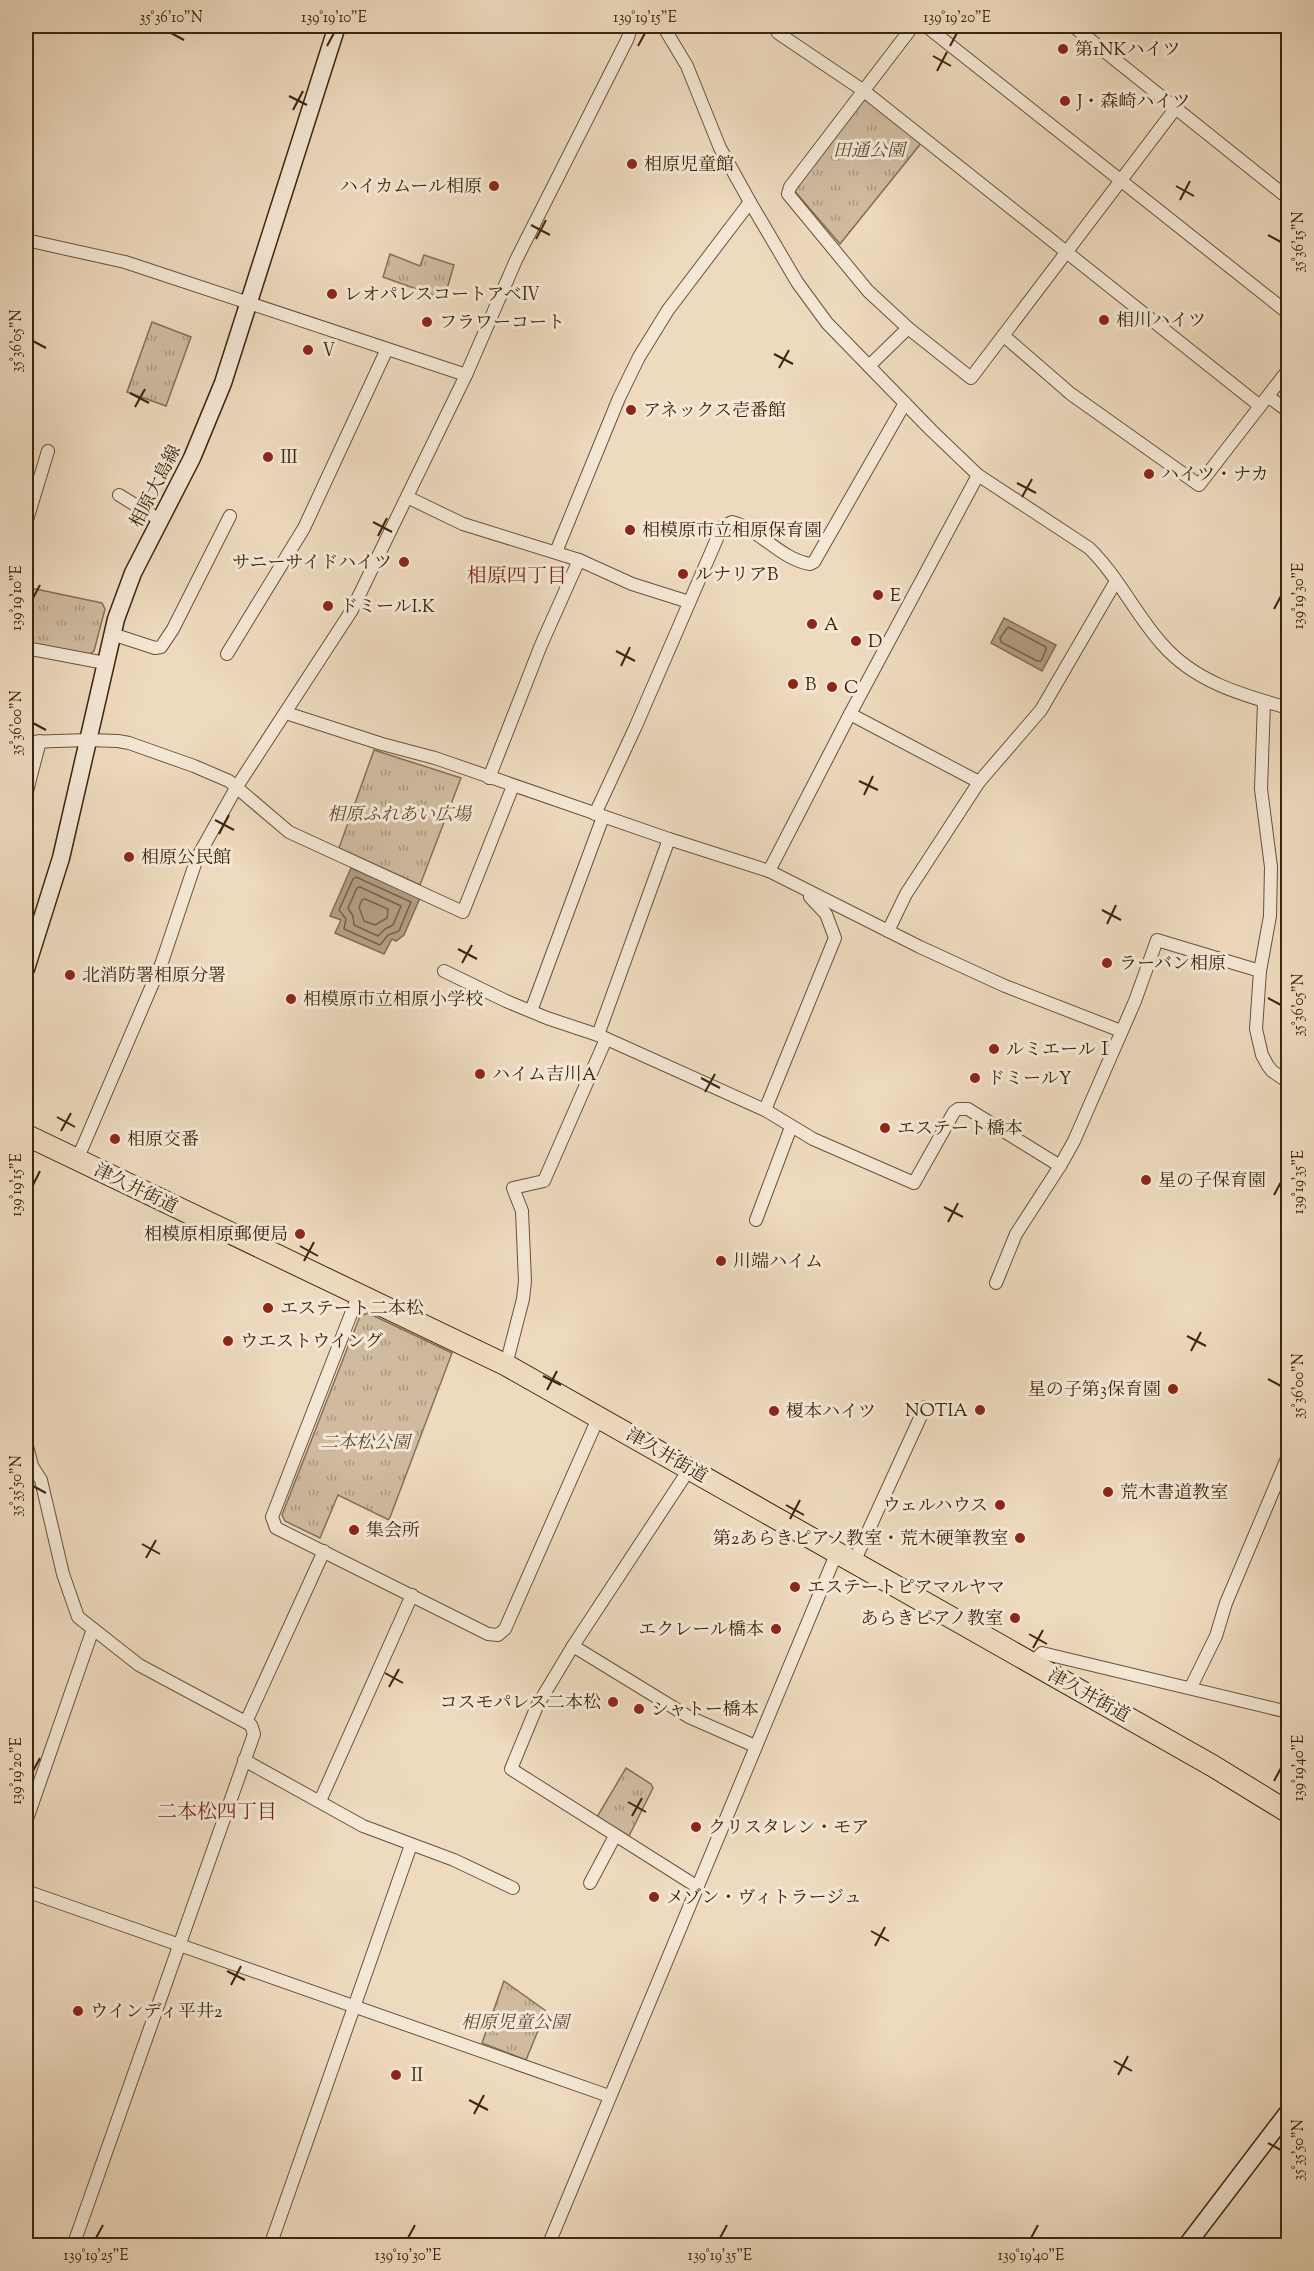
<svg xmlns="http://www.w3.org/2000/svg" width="1314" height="2271" font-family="'Sorts Mill Goudy','Noto Serif JP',serif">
	<defs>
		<pattern id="park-tufts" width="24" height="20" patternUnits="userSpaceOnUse" patternTransform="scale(1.5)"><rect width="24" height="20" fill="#d0bba0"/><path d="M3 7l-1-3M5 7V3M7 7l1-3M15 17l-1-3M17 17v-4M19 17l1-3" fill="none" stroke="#aa9881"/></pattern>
	</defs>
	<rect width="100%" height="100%" fill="#eedabe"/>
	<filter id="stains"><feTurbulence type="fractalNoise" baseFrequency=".00333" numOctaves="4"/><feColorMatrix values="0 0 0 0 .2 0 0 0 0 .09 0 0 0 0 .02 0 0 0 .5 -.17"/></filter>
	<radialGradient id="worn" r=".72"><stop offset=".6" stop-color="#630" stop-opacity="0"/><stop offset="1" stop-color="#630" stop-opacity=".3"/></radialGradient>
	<!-- park -->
	<g fill="url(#park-tufts)" stroke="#867056" stroke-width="1.5">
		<polygon points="863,96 922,142 840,244 793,189"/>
		<polygon points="390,254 420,266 424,255 454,265 444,299 383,277"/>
		<polygon points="152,322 191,337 166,406 127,392"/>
		<polygon points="26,587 102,603 105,609 94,651 87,656 26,643"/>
		<polygon points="374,750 461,778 420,885 339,848"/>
		<polygon points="368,1313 452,1353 389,1520 338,1495 320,1538 285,1521 282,1515 360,1316"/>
		<polygon points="626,1768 651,1784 653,1788 629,1836 597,1817"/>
		<polygon points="504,1981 546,2011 526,2060 482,2043"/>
	</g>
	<!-- water -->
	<g fill="#b19d82" stroke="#826d53" stroke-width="1.5">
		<polygon points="1004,618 1056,645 1042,671 991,643"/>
		<polygon points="351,868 420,898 404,935 396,941 392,939 384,954 335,933 341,920 330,916"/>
	</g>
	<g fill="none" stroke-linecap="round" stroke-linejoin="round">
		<!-- shore -->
		<g stroke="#766248" stroke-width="1.5">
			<polygon points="1008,627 1046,647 1046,650 1041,661 1037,661 1001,642 1000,638"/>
			<polygon points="356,877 411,902 399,931 388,935 380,945 344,929 346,919 339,910 353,879"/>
			<polygon points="360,887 401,906 393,925 385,929 378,936 354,925 353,916 348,908 357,888"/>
			<polygon points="365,899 388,909 387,918 375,925 364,921 359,907 362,900"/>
		</g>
		<defs>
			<g id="street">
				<path d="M663 26 687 66 720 148 750 202 797 282 827 323 931 430 978 475 1089 548C1118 576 1135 614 1162 644 1195 682 1242 695 1288 708"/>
				<polyline points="781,26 778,33 864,91 1260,406"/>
				<polyline points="913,26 790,187 788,194 868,291 908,328 971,378 1175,109"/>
				<polyline points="926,26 1288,313"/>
				<polyline points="1073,26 1288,198"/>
				<polyline points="26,240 125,262 466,375"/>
				<polyline points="1004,336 1071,394 1199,485 1288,370"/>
				<polyline points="869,366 908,328"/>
				<polyline points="1269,397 1288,411"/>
				<polyline points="119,495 160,520"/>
				<polyline points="407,497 463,524 579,560 632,584 689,602"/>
				<polyline points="26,523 48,451"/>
				<polyline points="556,552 619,398 639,357 668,310 750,202"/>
				<polyline points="112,634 155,648 161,647 173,629 230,516"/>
				<polyline points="26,648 105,663"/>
				<polyline points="227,654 304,528 387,349"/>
				<polyline points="1264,702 1261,789 1271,867 1270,916 1260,971 1256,1029 1262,1055 1268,1066 1272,1071 1288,1082"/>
				<polyline points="286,713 382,744 435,758 669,839 769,871 920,947 1005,986 1121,1031"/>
				<polyline points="850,714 979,782"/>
				<polyline points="26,742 88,740 118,741 129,743 194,766 229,781 289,832 463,912 513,786"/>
				<polyline points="489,778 541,645 579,560"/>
				<polyline points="26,795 40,741"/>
				<path d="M595 814 635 728 722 527 732 522C761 530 780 559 810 564L814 562 905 403"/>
				<polyline points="769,871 850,714 978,475"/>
				<polyline points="888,931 906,894 979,782 1041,710 1116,581"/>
				<polyline points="444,971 506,1001 547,1018 598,1035 765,1110 813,1139 914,1183 954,1112 958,1109 968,1109 1060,1166"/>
				<polyline points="531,1011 603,817"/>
				<polyline points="598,1035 669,839"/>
				<polyline points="765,1110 835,938 826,914 810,897"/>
				<polyline points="77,1160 162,962 197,858 236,788 352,610 466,375 516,260 627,40 632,26"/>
				<polyline points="756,1220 791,1127"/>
				<polyline points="996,1283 1016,1234 1060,1166 1074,1141 1135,1001 1157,940 1260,971"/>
				<polyline points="358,1296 272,1517 276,1528 488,1634 498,1635 505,1629 599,1416"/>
				<polyline points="506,1365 523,1299 525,1281 522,1211 513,1188 544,1181 606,1039"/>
				<polyline points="26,1442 32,1466 41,1480 63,1574 78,1617 139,1665 251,1725 254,1734 73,2246"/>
				<polyline points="690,1468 573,1646 537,1706 511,1769 696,1886"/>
				<polyline points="854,1562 925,1407"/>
				<polyline points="573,1646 689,1717 755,1746"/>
				<polyline points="1032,1663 1042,1653 1288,1712"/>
				<polyline points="1191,1687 1216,1636 1226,1603 1288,1456"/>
				<polyline points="246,1722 324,1551"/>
				<polyline points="244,1760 363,1826 454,1860 513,1888"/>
				<polyline points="320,1801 412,1595"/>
				<polyline points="26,1822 93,1629"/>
				<polyline points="590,1883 615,1836"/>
				<polyline points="26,1891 609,2096"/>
				<polyline points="270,2246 411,1845"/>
				<polyline points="548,2246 837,1552"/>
			</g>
			<g id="secondary">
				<polyline points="26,969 61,858 116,619 133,573 192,458 223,383 337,26"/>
				<polyline points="1186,2246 1288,2112"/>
			</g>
			<polyline id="highway" points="26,1135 506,1365 1213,1766 1288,1812"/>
		</defs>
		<!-- street casing -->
		<use href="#street" stroke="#685339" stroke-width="14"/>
		<!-- secondary casing -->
		<use href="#secondary" stroke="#3b260d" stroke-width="19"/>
		<!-- highway casing -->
		<use href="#highway" stroke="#3b260d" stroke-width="23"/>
		<!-- street -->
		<use href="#street" stroke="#f4e7d5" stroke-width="12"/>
		<!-- secondary -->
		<use href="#secondary" stroke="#f4e7d5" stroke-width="16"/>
		<!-- highway -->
		<use href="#highway" stroke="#eedabe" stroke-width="21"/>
	</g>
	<!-- ticks -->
	<path fill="none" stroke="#3b260d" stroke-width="2" d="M171 33 184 40M327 46 334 33M638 46 645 33M950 46 957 33M933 56 951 66M937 71 947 52M289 96 307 105M293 110 303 91M1176 186 1194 196M1180 200 1190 181M531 225 550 235M1268 235 1281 242M536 239 546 220M33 341 46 348M774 354 793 364M779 368 789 350M130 393 149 403M135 407 145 389M1017 483 1036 493M1022 497 1032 479M373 522 392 532M378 536 387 518M33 598 40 585M1274 609 1281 596M616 651 635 661M621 666 630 647M33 723 46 730M859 781 878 790M864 795 873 776M215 820 234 830M219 834 229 815M1102 910 1121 920M1107 924 1116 905M458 949 477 959M462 963 472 945M1268 998 1281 1005M701 1078 720 1088M705 1092 715 1074M57 1117 75 1127M61 1131 71 1113M33 1185 40 1171M1274 1195 1281 1182M944 1207 963 1217M948 1222 958 1203M300 1246 318 1256M304 1261 314 1242M1187 1336 1206 1346M1191 1351 1201 1332M543 1376 561 1385M1268 1379 1281 1386M547 1390 557 1371M33 1486 46 1493M786 1505 804 1515M790 1519 800 1500M142 1544 160 1554M146 1558 156 1540M1029 1634 1047 1644M1033 1648 1043 1630M385 1673 403 1683M389 1687 399 1669M33 1771 40 1758M1274 1781 1281 1768M628 1802 646 1812M632 1816 642 1798M871 1931 889 1941M875 1946 885 1927M227 1971 245 1980M231 1985 241 1966M1114 2061 1132 2071M1118 2075 1128 2056M469 2100 488 2110M474 2114 484 2095M1268 2143 1281 2150M96 2238 103 2225M408 2238 415 2225M720 2238 727 2225M1031 2238 1038 2225"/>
	<!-- markers -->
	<g fill="#8f2418" stroke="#f4e7d5" stroke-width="2">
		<circle cx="1063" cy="49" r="6"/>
		<circle cx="1065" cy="101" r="6"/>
		<circle cx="632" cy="164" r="6"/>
		<circle cx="494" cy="186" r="6"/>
		<circle cx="332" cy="294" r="6"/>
		<circle cx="1104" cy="320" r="6"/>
		<circle cx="427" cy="322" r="6"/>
		<circle cx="308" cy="350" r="6"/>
		<circle cx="631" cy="410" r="6"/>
		<circle cx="268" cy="457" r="6"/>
		<circle cx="1149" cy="474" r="6"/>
		<circle cx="630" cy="530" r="6"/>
		<circle cx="404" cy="562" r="6"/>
		<circle cx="683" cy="574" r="6"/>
		<circle cx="878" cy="595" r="6"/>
		<circle cx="328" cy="606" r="6"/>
		<circle cx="812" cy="624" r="6"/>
		<circle cx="856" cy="641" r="6"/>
		<circle cx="793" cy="684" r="6"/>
		<circle cx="832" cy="687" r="6"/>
		<circle cx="129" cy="857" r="6"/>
		<circle cx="1107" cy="963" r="6"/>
		<circle cx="70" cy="975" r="6"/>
		<circle cx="291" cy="999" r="6"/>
		<circle cx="994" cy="1049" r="6"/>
		<circle cx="480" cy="1074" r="6"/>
		<circle cx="975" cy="1078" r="6"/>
		<circle cx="885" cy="1128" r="6"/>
		<circle cx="115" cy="1139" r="6"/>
		<circle cx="1146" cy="1180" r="6"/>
		<circle cx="300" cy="1234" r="6"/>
		<circle cx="721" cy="1261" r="6"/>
		<circle cx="268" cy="1308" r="6"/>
		<circle cx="228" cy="1341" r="6"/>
		<circle cx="1173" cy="1389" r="6"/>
		<circle cx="980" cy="1410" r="6"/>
		<circle cx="774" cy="1411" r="6"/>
		<circle cx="1108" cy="1492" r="6"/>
		<circle cx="1000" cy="1505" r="6"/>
		<circle cx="354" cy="1530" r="6"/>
		<circle cx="1020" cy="1538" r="6"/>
		<circle cx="795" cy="1587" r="6"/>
		<circle cx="1015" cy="1618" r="6"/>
		<circle cx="776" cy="1629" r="6"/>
		<circle cx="613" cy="1702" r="6"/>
		<circle cx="639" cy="1709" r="6"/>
		<circle cx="696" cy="1827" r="6"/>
		<circle cx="654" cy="1897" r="6"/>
		<circle cx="78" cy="2011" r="6"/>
		<circle cx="396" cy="2075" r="6"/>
	</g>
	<g text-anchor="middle" stroke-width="6" stroke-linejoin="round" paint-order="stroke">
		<!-- poi labels -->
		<g font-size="18" fill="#3b260d" stroke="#f4e7d5" text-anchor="start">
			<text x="1075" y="55">第1NKハイツ</text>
			<text x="1077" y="107">J・森崎ハイツ</text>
			<text x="644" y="170">相原児童館</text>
			<text x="482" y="192" text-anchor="end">ハイカムール相原</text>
			<text x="344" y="300">レオパレスコートアベⅣ</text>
			<text x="1116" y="326">相川ハイツ</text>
			<text x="439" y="328">フラワーコート</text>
			<text x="320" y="356">Ⅴ</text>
			<text x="643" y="416">アネックス壱番館</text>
			<text x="280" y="463">Ⅲ</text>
			<text x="1161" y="480">ハイツ・ナカ</text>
			<text x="642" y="536">相模原市立相原保育園</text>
			<text x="392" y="568" text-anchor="end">サニーサイドハイツ</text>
			<text x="695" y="580">ルナリアB</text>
			<text x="890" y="601">E</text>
			<text x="340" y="612">ドミールI.K</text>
			<text x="824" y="630">A</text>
			<text x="868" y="647">D</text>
			<text x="805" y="690">B</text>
			<text x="844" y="693">C</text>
			<text x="141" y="863">相原公民館</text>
			<text x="1119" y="969">ラーバン相原</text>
			<text x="82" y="981">北消防署相原分署</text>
			<text x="303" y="1005">相模原市立相原小学校</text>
			<text x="1006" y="1055">ルミエールⅠ</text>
			<text x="492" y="1080">ハイム吉川A</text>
			<text x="987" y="1084">ドミールY</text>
			<text x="897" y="1134">エステート橋本</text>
			<text x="127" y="1145">相原交番</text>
			<text x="1158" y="1186">星の子保育園</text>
			<text x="288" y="1240" text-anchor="end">相模原相原郵便局</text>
			<text x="733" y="1267">川端ハイム</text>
			<text x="280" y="1314">エステート二本松</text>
			<text x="240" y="1347">ウエストウイング</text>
			<text x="1161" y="1395" text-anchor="end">星の子第3保育園</text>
			<text x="968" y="1416" text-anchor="end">NOTIA</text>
			<text x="786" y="1417">榎本ハイツ</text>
			<text x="1120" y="1498">荒木書道教室</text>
			<text x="988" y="1511" text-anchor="end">ウェルハウス</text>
			<text x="366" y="1536">集会所</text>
			<text x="1008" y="1544" text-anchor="end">第2あらきピアノ教室・荒木硬筆教室</text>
			<text x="807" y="1593">エステートピアマルヤマ</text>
			<text x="1003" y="1624" text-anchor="end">あらきピアノ教室</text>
			<text x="764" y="1635" text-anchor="end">エクレール橋本</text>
			<text x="601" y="1708" text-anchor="end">コスモパレス二本松</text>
			<text x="651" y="1715">シャトー橋本</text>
			<text x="708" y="1833">クリスタレン・モア</text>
			<text x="666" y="1903">メゾン・ヴィトラージュ</text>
			<text x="90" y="2017">ウインディ平井2</text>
			<text x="408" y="2081">Ⅱ</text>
		</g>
		<!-- park labels -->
		<g font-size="18" font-style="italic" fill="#604b32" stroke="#f4e7d5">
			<text x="869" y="156">田通公園</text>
			<text x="399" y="820">相原ふれあい広場</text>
			<text x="365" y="1448">二本松公園</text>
			<text x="515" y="2028">相原児童公園</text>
		</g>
		<!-- street labels -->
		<g font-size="18" fill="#3b260d" stroke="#f4e7d5">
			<text transform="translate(155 486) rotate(-63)" y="6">相原大島線</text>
			<text transform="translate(136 1188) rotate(26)" y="6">津久井街道</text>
			<text transform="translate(667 1455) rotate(30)" y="6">津久井街道</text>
			<text transform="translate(1089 1695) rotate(29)" y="6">津久井街道</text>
		</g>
		<!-- neighbourhood labels -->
		<g font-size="20" fill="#7a1f14" stroke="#f4e7d5">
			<text x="517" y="582">相原四丁目</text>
			<text x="217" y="1818">二本松四丁目</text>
		</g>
	</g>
	<!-- margin -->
	<rect width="1314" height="2271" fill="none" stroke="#eedabe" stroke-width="66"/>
	<rect x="33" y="33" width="1248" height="2205" fill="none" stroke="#3b260d" stroke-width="2"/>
	<g font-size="15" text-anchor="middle" fill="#3b260d">
		<text x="171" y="22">35°36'10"N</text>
		<text x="334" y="22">139°19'10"E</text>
		<text x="645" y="22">139°19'15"E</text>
		<text x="957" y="22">139°19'20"E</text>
		<text transform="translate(1298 242) rotate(-90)" y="5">35°36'15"N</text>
		<text transform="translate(16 341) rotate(-90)" y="5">35°36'05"N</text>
		<text transform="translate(1298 596) rotate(-90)" y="5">139°19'30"E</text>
		<text transform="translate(16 598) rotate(-90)" y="5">139°19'10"E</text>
		<text transform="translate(16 723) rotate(-90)" y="5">35°36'00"N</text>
		<text transform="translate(1298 1005) rotate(-90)" y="5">35°36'05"N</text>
		<text transform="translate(1298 1182) rotate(-90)" y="5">139°19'35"E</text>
		<text transform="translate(16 1185) rotate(-90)" y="5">139°19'15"E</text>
		<text transform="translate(1298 1386) rotate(-90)" y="5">35°36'00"N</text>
		<text transform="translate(16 1486) rotate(-90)" y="5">35°35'50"N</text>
		<text transform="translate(1298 1768) rotate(-90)" y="5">139°19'40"E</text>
		<text transform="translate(16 1771) rotate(-90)" y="5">139°19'20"E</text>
		<text transform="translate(1298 2150) rotate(-90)" y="5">35°35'50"N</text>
		<text x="96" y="2260">139°19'25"E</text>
		<text x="408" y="2260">139°19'30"E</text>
		<text x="720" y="2260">139°19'35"E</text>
		<text x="1031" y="2260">139°19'40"E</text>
	</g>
	<rect width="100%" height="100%" filter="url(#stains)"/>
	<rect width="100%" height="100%" fill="url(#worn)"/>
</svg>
